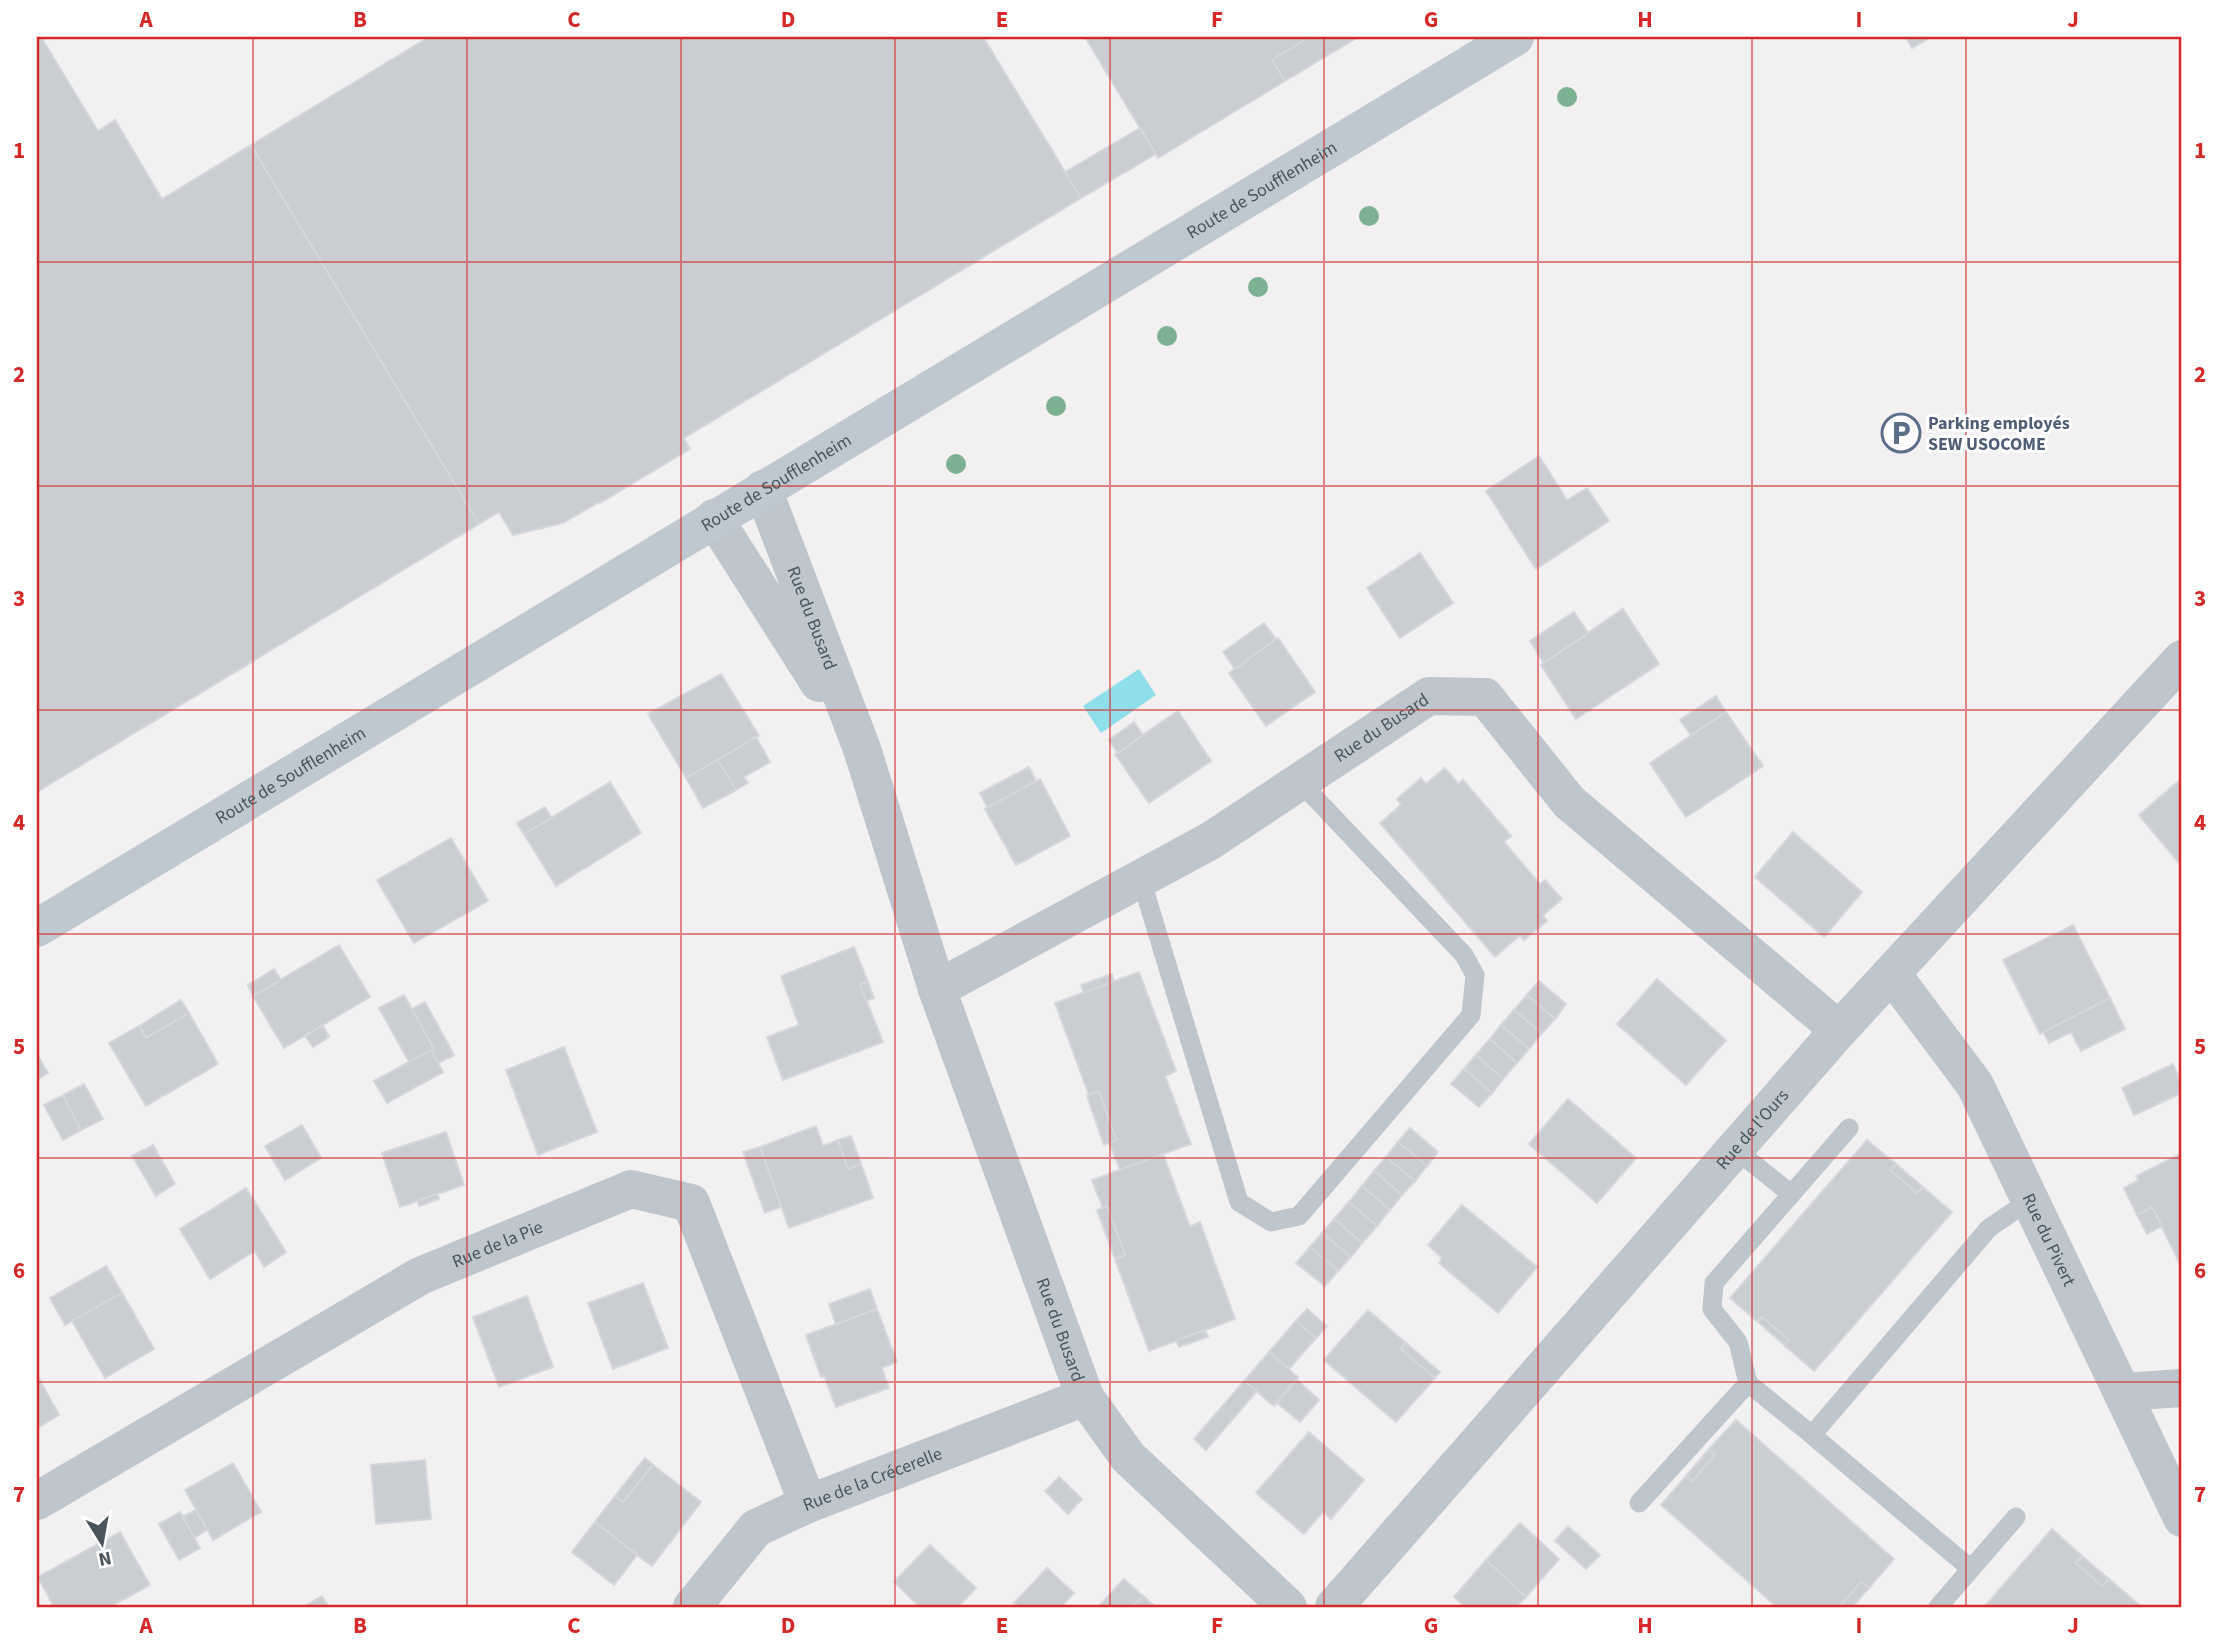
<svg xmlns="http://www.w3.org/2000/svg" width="2219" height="1644" font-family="'Source Sans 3',sans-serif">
	<rect width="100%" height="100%" fill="#f3f0f1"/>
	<!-- water -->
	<polygon fill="#8fdfea" points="1139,669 1156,695 1101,733 1083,706"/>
	<!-- building -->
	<g fill="#caced3" stroke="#d5d7dc" stroke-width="2">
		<polygon points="37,37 41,37 98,131 115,120 162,199 251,145 479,524 37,792"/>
		<polygon points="429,37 983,37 1081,198 684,438 690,449 600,503 599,502 563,523 513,535 499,512 479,524 251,145"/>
		<polygon points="1085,37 1310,37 1272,60 1285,81 1158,158"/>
		<polygon points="1310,37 1358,37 1285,81 1272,60"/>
		<polygon points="1906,37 1931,37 1912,48"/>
		<polygon points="1140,128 1156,154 1081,198 1065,172"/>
		<polygon points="1539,456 1567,500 1587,488 1609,521 1536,569 1486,491"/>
		<polygon points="1420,553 1453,603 1400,638 1367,588"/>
		<polygon points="1623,609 1659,664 1576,719 1541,665"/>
		<polygon points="1574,612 1588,633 1544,663 1530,641"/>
		<polygon points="1264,623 1276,639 1235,669 1223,652"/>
		<polygon points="1278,638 1315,692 1266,726 1229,673"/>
		<polygon points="721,674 759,736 686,778 648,714"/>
		<polygon points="1716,696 1726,712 1691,735 1680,720"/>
		<polygon points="1178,711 1211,761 1149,803 1115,754"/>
		<polygon points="1726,712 1763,766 1686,817 1650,763"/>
		<polygon points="1134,722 1143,735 1118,753 1109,740"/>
		<polygon points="756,737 770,762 744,777 748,783 736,790 718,760"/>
		<polygon points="718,760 736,790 703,808 686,778"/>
		<polygon points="1029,767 1036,781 987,807 980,793"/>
		<polygon points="1445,768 1458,784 1463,780 1511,836 1504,842 1540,884 1545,880 1562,899 1543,915 1547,921 1524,940 1520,935 1495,957 1380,823 1401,805 1397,799 1421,778 1426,784"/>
		<polygon points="2182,778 2182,860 2179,863 2139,815"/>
		<polygon points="1040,779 1070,836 1016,865 985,809"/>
		<polygon points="610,782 641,833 556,886 524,834"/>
		<polygon points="545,807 552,818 524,834 517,823"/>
		<polygon points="1793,832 1862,892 1824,937 1755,877"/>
		<polygon points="451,838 488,901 414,943 377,880"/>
		<polygon points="2073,925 2110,998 2040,1034 2003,960"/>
		<polygon points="339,945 370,997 284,1048 253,996"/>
		<polygon points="854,947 868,982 860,984 883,1042 783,1080 767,1037 799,1025 781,976"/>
		<polygon points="274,969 281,980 253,996 248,985"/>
		<polygon points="1139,972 1176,1071 1165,1076 1191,1144 1120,1170 1109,1142 1116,1140 1099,1091 1089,1095 1055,1003"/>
		<polygon points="1112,974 1114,981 1084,993 1081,985"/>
		<polygon points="1657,979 1726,1040 1686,1085 1617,1024"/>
		<polygon points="1539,981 1566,1004 1555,1019 1527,995"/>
		<polygon points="868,982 874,998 866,1001 860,984"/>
		<polygon points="404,995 434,1049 409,1062 379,1008"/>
		<polygon points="1527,995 1555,1019 1542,1033 1514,1010"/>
		<polygon points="2110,998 2125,1029 2081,1051 2071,1032 2049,1043 2043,1032"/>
		<polygon points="181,1000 189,1013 146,1038 139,1026"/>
		<polygon points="425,1002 454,1055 439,1063 431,1050 434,1049 412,1009"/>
		<polygon points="1514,1010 1542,1033 1529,1049 1501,1025"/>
		<polygon points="189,1013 218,1064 146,1106 109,1043 139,1026 146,1038"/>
		<polygon points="1501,1025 1529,1049 1517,1063 1490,1039"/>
		<polygon points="323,1026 329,1037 313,1047 305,1036"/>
		<polygon points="1490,1039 1517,1063 1503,1079 1476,1055"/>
		<polygon points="564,1047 597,1132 538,1155 506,1070"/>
		<polygon points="431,1050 443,1072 387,1103 374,1081"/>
		<polygon points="37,1054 48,1073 37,1080"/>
		<polygon points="1476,1055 1503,1079 1492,1093 1464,1069"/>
		<polygon points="2173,1064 2182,1085 2182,1093 2134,1115 2122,1088"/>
		<polygon points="1464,1069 1492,1093 1479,1107 1451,1084"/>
		<polygon points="84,1084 103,1119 81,1130 63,1095"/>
		<polygon points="1099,1091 1116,1140 1104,1145 1087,1096"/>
		<polygon points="63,1095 81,1130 63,1140 44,1105"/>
		<polygon points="1568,1099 1636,1158 1597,1203 1529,1144"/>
		<polygon points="302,1125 321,1158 285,1180 265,1146"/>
		<polygon points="816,1126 823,1146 838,1140 848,1169 861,1164 873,1198 789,1228 760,1147"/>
		<polygon points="1410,1128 1438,1152 1427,1166 1398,1142"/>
		<polygon points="446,1132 464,1185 400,1207 382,1153"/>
		<polygon points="851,1136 861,1164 848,1169 838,1140"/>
		<polygon points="1867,1140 1896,1164 1890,1170 1917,1193 1923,1187 1952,1212 1814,1371 1784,1345 1789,1340 1762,1317 1758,1322 1730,1298"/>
		<polygon points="1398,1142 1427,1166 1415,1181 1386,1157"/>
		<polygon points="153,1145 175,1184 156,1196 132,1156"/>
		<polygon points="760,1147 781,1207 765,1213 743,1152"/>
		<polygon points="2182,1153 2182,1268 2152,1207 2137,1215 2124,1188 2139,1180 2136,1176"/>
		<polygon points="1163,1154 1190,1227 1200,1222 1235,1319 1149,1351 1115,1259 1125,1255 1107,1206 1103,1208 1092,1180"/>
		<polygon points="1386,1157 1415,1181 1402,1195 1374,1171"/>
		<polygon points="1896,1164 1923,1187 1917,1193 1890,1170"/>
		<polygon points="1374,1171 1402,1195 1390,1210 1362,1186"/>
		<polygon points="1362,1186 1390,1210 1377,1226 1349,1202"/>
		<polygon points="246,1188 286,1252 264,1267 255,1251 210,1279 180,1229"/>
		<polygon points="437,1194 439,1199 419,1206 418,1200"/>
		<polygon points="1349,1202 1377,1226 1362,1243 1334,1219"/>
		<polygon points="1462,1205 1537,1267 1498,1313 1439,1263 1442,1258 1428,1245"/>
		<polygon points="1107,1206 1125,1255 1115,1259 1097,1210"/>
		<polygon points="2152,1207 2162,1226 2147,1234 2137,1215"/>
		<polygon points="1334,1219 1362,1243 1351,1257 1322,1233"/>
		<polygon points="1322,1233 1351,1257 1338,1271 1310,1247"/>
		<polygon points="1310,1247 1338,1271 1325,1286 1296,1263"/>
		<polygon points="106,1266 122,1293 65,1325 50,1298"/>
		<polygon points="643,1283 668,1348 613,1369 588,1303"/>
		<polygon points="870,1289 877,1309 836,1325 829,1304"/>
		<polygon points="122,1293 154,1349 105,1378 72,1321"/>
		<polygon points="527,1296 553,1367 499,1387 473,1317"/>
		<polygon points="877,1309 897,1362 882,1368 889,1388 836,1407 824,1376 821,1377 806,1335"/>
		<polygon points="1307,1309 1327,1326 1316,1338 1296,1321"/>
		<polygon points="1368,1310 1406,1343 1401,1349 1435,1378 1396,1422 1324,1360"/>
		<polygon points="1762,1317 1789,1340 1784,1345 1758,1322"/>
		<polygon points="1296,1321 1316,1338 1289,1369 1269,1352"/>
		<polygon points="1205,1330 1208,1337 1179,1347 1176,1340"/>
		<polygon points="1406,1343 1440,1372 1435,1378 1401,1349"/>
		<polygon points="1269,1352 1298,1377 1274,1406 1244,1381"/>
		<polygon points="37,1375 59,1415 37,1428"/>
		<polygon points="1297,1380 1319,1400 1300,1422 1277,1403"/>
		<polygon points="1244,1381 1257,1391 1206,1450 1194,1439"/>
		<polygon points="1736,1420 1894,1559 1869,1588 1861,1582 1839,1607 1777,1607 1661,1505 1687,1475 1693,1481 1715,1454 1709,1449"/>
		<polygon points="1309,1432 1364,1480 1331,1519 1323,1512 1304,1534 1256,1493"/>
		<polygon points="1709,1449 1715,1454 1693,1481 1687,1475"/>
		<polygon points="645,1458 653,1465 623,1502 615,1496"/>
		<polygon points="425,1460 431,1519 376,1524 371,1465"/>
		<polygon points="233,1463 261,1512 213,1540 185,1490"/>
		<polygon points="653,1465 701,1502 652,1566 595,1522 615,1496 623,1502"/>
		<polygon points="1059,1477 1082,1499 1068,1514 1045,1491"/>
		<polygon points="196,1510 207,1530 194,1538 182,1517"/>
		<polygon points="180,1512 200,1548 179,1560 159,1524"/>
		<polygon points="595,1522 637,1555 614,1585 572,1552"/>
		<polygon points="1520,1523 1559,1559 1526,1597 1486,1560"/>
		<polygon points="1568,1526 1600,1555 1586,1569 1555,1541"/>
		<polygon points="2052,1529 2082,1556 2076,1563 2102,1586 2109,1579 2139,1605 2136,1607 1984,1607"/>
		<polygon points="120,1532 150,1585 110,1607 54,1607 38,1577"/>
		<polygon points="930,1545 976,1588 958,1607 920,1607 894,1582"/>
		<polygon points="2082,1556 2109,1579 2102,1586 2076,1563"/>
		<polygon points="1486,1560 1526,1597 1516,1607 1465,1607 1454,1597"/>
		<polygon points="1047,1568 1074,1593 1061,1607 1019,1607 1014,1603"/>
		<polygon points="1124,1579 1143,1596 1132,1607 1098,1607"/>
		<polygon points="1861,1582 1869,1588 1852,1607 1839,1607"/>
		<polygon points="322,1596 329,1607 303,1607"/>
		<polygon points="1143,1596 1156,1607 1132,1607"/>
	</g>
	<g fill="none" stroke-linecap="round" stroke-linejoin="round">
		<!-- lane -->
		<g stroke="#bdc6cd" stroke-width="19">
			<polyline points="1141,879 1239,1202 1271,1222 1299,1216 1471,1015 1475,975 1464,955 1300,782"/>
			<polyline points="1735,1149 1791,1194"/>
			<polyline points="1748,1383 1738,1342 1712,1309 1714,1283 1849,1128"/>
			<polyline points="1639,1503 1748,1383 1812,1435"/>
			<polyline points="1971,1569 1812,1435 1989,1228 2030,1200"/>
			<polyline points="1938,1607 2016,1517"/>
		</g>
		<!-- street -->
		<g stroke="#bdc6cd" stroke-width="38">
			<path id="s1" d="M763 489 862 749 937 989 1085 1397 1128 1457 1288 1607"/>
			<polyline points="714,518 819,683"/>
			<path id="s2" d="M1892 974 1975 1085 2182 1518"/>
			<path id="s3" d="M937 989 1210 841 1429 696 1485 697 1569 802 1839 1030"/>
			<polyline points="2123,1392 2182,1388"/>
			<path id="s4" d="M37 1501 420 1276 631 1189 691 1203 808 1504"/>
			<path id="s5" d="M692 1607 756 1528 808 1504 1085 1397"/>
			<path id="s6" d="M1334 1607 1839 1030 2182 659"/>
		</g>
		<!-- secondary -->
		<path stroke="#bdc8d1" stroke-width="38" id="s7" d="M37 928 1515 37"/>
	</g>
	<!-- trees -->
	<g fill="#7cb192">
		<circle cx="1567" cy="97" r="10"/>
		<circle cx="1369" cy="216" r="10"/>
		<circle cx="1258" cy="287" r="10"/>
		<circle cx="1167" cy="336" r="10"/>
		<circle cx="1056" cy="406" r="10"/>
		<circle cx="956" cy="464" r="10"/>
	</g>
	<!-- grid -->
	<path fill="none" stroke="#d62828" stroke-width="2" stroke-opacity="0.55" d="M253 37V1607M467 37V1607M681 37V1607M895 37V1607M1110 37V1607M1324 37V1607M1538 37V1607M1752 37V1607M1966 37V1607M37 262H2182M37 486H2182M37 710H2182M37 934H2182M37 1158H2182M37 1382H2182"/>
	<!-- icons -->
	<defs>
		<symbol id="parking-ring" viewBox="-11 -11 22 22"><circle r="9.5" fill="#fff" stroke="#5c6f8a" stroke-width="1.5"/><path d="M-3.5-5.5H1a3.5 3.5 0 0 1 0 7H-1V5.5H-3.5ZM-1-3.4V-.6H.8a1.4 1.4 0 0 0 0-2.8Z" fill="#5c6f8a"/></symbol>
	</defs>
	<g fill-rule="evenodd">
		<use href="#parking-ring" x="1879" y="411" width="44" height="44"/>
	</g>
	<g text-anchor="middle" stroke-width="6" stroke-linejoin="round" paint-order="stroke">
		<!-- street labels -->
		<g font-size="18" fill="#49555d" stroke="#fff">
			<text dy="6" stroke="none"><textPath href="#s7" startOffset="1430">Route de Soufflenheim</textPath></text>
			<text dy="6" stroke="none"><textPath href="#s7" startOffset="863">Route de Soufflenheim</textPath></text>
			<text dy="6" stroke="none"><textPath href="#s1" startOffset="138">Rue du Busard</textPath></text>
			<text dy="6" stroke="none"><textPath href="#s3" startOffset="516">Rue du Busard</textPath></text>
			<text dy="6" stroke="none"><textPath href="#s7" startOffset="296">Route de Soufflenheim</textPath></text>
			<text dy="6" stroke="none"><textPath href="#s6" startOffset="635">Rue de l'Ours</textPath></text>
			<text dy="6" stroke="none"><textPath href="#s2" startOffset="310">Rue du Pivert</textPath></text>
			<text dy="6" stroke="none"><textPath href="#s4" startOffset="528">Rue de la Pie</textPath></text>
			<text dy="6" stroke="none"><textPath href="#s1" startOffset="892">Rue du Busard</textPath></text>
			<text dy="6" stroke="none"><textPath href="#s5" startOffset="228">Rue de la Crécerelle</textPath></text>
		</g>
		<!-- service labels -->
		<g font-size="18" font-weight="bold" fill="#4e5e75" stroke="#fff" text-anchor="start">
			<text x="1928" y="429">Parking employés<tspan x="1928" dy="21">SEW USOCOME</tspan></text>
		</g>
	</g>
	<!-- border -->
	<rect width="2219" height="1644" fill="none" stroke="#ffffff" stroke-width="77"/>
	<!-- north arrow -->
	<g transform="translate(102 1543) rotate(169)" stroke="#ffffff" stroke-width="5" paint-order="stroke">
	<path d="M0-5L12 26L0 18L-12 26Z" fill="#49555d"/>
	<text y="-10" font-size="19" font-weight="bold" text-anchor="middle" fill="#49555d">N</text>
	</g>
	<rect x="38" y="38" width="2142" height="1568" fill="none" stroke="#d62828" stroke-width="2.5"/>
	<g font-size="23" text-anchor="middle" font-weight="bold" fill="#d62828">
		<text x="146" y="27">A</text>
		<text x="360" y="27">B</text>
		<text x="574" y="27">C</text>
		<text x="788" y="27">D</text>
		<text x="1002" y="27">E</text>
		<text x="1217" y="27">F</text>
		<text x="1431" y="27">G</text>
		<text x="1645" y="27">H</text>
		<text x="1859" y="27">I</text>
		<text x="2073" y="27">J</text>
		<text x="19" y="158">1</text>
		<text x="2200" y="158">1</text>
		<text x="19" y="382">2</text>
		<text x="2200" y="382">2</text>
		<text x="19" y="606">3</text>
		<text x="2200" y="606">3</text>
		<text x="19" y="830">4</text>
		<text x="2200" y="830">4</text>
		<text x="19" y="1054">5</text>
		<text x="2200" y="1054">5</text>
		<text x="19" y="1278">6</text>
		<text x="2200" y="1278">6</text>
		<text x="19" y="1502">7</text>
		<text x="2200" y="1502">7</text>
		<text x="146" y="1633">A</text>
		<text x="360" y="1633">B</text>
		<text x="574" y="1633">C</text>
		<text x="788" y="1633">D</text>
		<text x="1002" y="1633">E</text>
		<text x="1217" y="1633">F</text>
		<text x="1431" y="1633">G</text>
		<text x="1645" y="1633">H</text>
		<text x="1859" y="1633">I</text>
		<text x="2073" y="1633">J</text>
	</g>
</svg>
